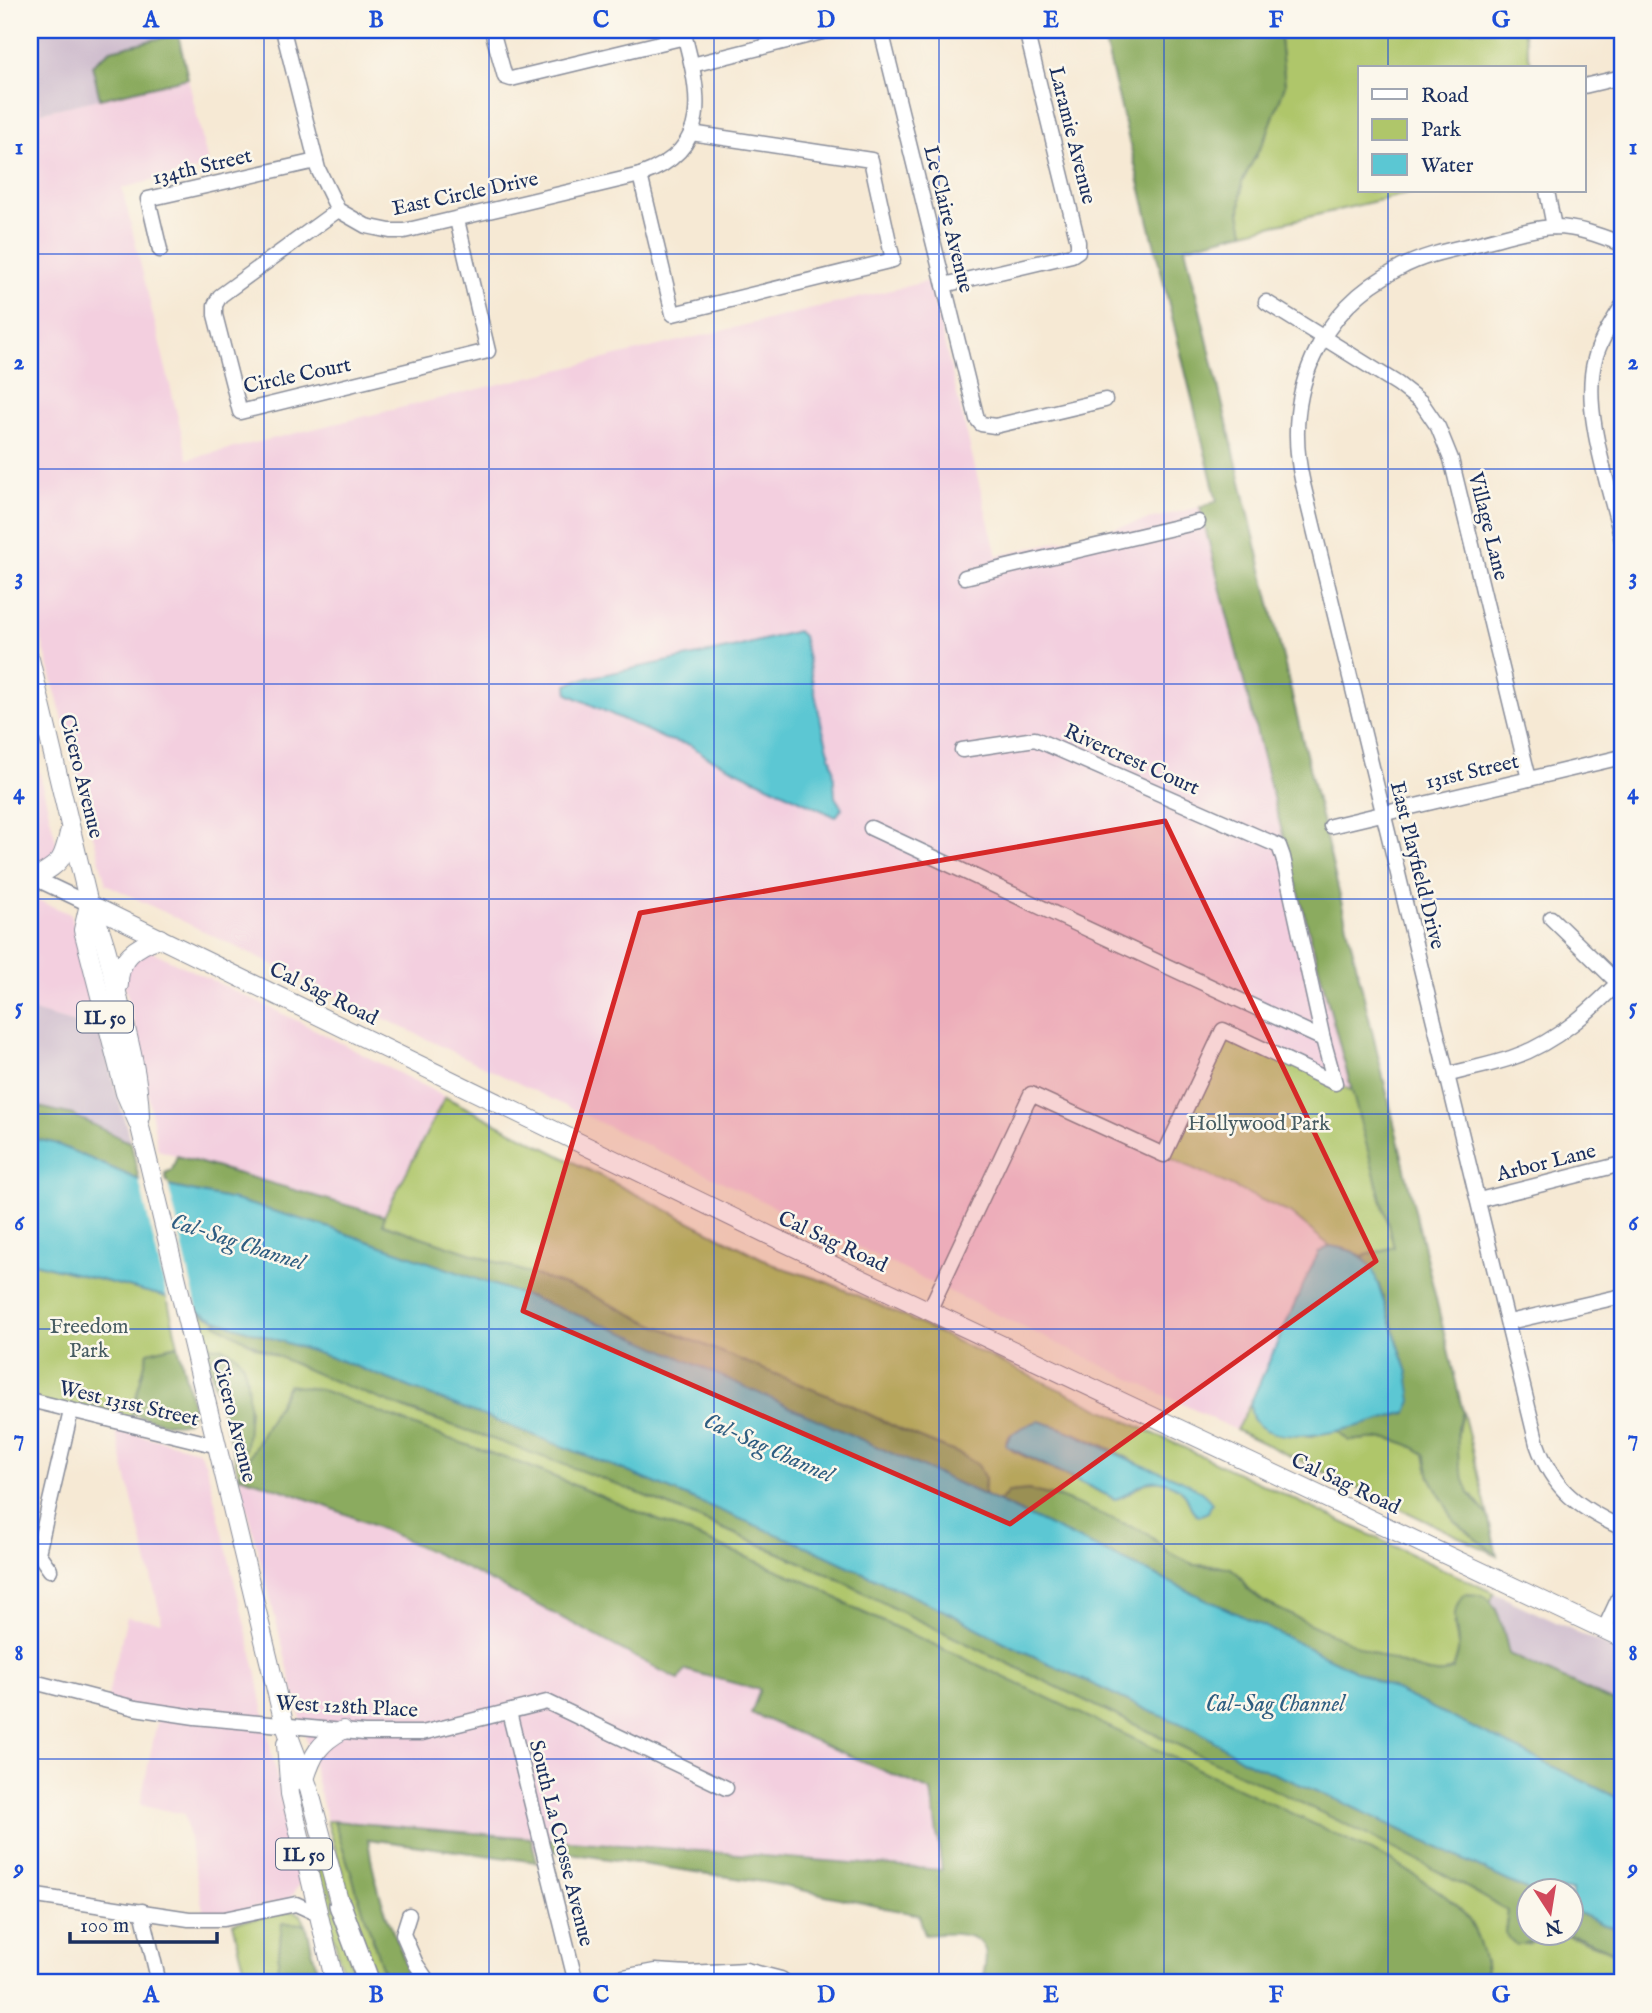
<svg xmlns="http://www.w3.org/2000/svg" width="1652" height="2013" font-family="'IM FELL English',serif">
	<rect width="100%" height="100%" fill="#fbf7ec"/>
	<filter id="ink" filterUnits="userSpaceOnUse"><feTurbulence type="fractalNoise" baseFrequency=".0143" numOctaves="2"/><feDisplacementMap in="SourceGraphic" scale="14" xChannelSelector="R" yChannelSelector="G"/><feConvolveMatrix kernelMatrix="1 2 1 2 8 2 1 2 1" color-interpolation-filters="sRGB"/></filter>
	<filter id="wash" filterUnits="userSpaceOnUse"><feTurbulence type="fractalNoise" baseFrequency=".00686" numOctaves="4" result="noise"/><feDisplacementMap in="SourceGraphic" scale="28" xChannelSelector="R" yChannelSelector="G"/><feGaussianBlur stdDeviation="1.57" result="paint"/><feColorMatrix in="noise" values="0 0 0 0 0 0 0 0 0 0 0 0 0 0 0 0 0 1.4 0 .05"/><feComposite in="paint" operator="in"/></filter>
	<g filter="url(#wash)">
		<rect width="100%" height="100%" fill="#f6e9d4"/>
		<!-- built -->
		<g fill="#f3cfdf">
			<polygon points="30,68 43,112 188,78 209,167 122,188 188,459 929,281 997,556 1200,507 1276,809 1394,1247 1363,1256 1346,1249 1319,1252 1236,1430 106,884 30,595"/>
			<polygon points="30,733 56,842 55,855 44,864 30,861"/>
			<polygon points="30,897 71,914 99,1030 30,1010"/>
			<polygon points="144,951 151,951 306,1025 445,1097 384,1216 158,1150 138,1038 123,979 125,964"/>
			<polygon points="115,1429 198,1450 206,1464 256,1670 271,1752 301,1874 299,1885 293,1895 287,1900 230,1913 204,1915 184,1814 140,1805 158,1717 105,1706 127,1617 162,1622"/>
			<polygon points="239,1476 335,1508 513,1592 679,1680 685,1670 761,1690 752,1714 931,1791 942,1871 546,1839 549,1850 534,1850 531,1838 327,1821"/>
		</g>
		<!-- industrial -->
		<g fill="#cfbdce">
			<polygon points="30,30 177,30 178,34 111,50 92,65 100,99 42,112 30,68"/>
			<polygon points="30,1010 99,1030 131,1143 73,1115 30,1105"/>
			<polygon points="1494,1593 1622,1653 1622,1698 1619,1705 1509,1654 1499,1619 1491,1601"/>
		</g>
		<!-- green -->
		<g fill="#afc66a" stroke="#657a64" stroke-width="2" fill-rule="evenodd">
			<polygon points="1279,30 1523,30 1532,68 1360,68 1360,191 1419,191 1244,232 1240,213 1242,182 1267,134 1285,85"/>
			<polygon points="1223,1030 1353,1091 1394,1247 1363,1256 1346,1249 1330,1246 1290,1213 1164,1155"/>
			<path d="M445 1097 779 1267 824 1281 879 1305 1494 1593 1491 1601 1478 1595 1454 1624 1459 1649 1453 1669C1449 1670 1446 1673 1443 1673 1416 1678 1294 1616 1264 1602L1248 1590 1239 1575 1219 1566 1195 1565 1169 1553 1147 1533 1008 1492 999 1502 984 1495 985 1479 962 1455 903 1431 846 1403 650 1323 585 1292 382 1224 384 1216ZM1038 1421C1099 1437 1156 1474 1211 1503L1199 1516C1189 1510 1190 1501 1184 1493 1179 1488 1172 1484 1165 1482 1143 1476 1134 1495 1115 1499L1013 1451 1006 1441 1011 1434Z"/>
			<polygon points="30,1262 167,1297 178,1345 148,1352 129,1424 30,1400"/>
			<polygon points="198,1312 219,1321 216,1323 254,1346 344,1385 418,1414 542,1455 634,1491 826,1573 1143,1728 1339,1820 1439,1870 1508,1911 1505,1933 1528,1945 1555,1933 1578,1939 1622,1955 1622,1969 1555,1983 1488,1983 1486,1962 1220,1781 957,1655 855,1609 818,1587 528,1466 288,1385 239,1476 234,1454 245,1450 249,1411 243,1365 223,1348 204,1346"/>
			<path d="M1250 1404 1253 1419 1307 1437 1337 1430 1349 1441C1382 1437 1396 1435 1425 1454L1430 1477 1455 1522 1497 1555 1236 1430Z"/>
			<path d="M1463 1412 1488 1516C1482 1509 1474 1502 1469 1494 1455 1470 1454 1437 1463 1412Z"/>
			<polygon points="304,1799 323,1859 356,1983 345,1983 301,1800"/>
			<polygon points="327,1821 334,1821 387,1983 376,1983"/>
			<polygon points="294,1911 301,1915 306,1924 282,1923 276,1983 248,1983 233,1923"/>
		</g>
		<!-- forest -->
		<g fill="#8bab5e" stroke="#536d5e" stroke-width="2">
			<path d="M1102 30H1279L1285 85 1267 134 1242 182 1240 212 1244 232 1185 247 1463 1412 1457 1427 1459 1466 1469 1493 1488 1516 1497 1555 1455 1522 1430 1477 1425 1454C1396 1435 1382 1437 1349 1441L1337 1430 1407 1413 1408 1373 1379 1285 1363 1256 1394 1247 1276 809 1200 507 1217 501Z"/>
			<polygon points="178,34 188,78 100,99 92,65 111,50"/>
			<polygon points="30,1105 73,1115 131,1143 139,1180 54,1143 30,1138"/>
			<polygon points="177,1156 384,1216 383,1224 585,1292 650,1323 846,1403 903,1431 962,1455 978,1465 985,1479 984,1495 546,1303 321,1225 238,1201 168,1186 165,1173 172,1170"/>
			<path d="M219 1321 339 1360 621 1469 810 1548 953 1615 1004 1642 1149 1711 1195 1729 1245 1761 1344 1803 1529 1891 1530 1932H1572V1910L1602 1924 1622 1930V1955C1606 1949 1571 1931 1554 1934 1540 1936 1532 1945 1517 1945L1505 1933 1508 1911C1391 1842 1267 1787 1144 1729 1060 1689 977 1648 893 1608 870 1596 847 1583 823 1572 761 1544 696 1517 633 1491 494 1434 346 1399 216 1324Z"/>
			<path d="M178 1345 193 1408C191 1437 149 1418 132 1414L148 1352Z"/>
			<path d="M204 1346C218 1346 235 1349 242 1363 251 1380 249 1432 245 1450L234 1454Z"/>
			<path d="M289 1385 322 1390 444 1437 528 1466 818 1587 855 1609 957 1655 1392 1861C1417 1877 1447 1893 1466 1916 1478 1931 1486 1964 1488 1983H982C983 1974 988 1959 985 1950 978 1929 942 1934 925 1935L919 1915 769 1883 549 1850 546 1839 942 1870 931 1791 751 1713 760 1690 685 1670 679 1680C536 1605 395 1523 239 1476Z"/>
			<path d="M1028 1490 1062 1498 1147 1533 1169 1553 1195 1565 1231 1568 1239 1575 1248 1590 1264 1602C1294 1616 1417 1678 1443 1673 1446 1673 1449 1670 1453 1669 1455 1662 1459 1654 1458 1647 1458 1626 1448 1613 1464 1594 1472 1594 1484 1594 1490 1601 1500 1610 1506 1641 1509 1654L1622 1706V1800L1261 1625 999 1502 1008 1492Z"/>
			<path d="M334 1821 531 1838 537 1862 368 1839C374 1890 394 1937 415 1983H387Z"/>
			<polygon points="282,1923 306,1924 320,1983 276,1983"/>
		</g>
		<!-- water -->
		<g fill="#5bc7d3" stroke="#3b7b98" stroke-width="2">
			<polygon points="797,631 803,636 822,727 833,766 835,797 842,808 836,817 706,756 690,745 665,739 568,694 567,685 578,680 737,647"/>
			<polygon points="30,1138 54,1143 139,1180 238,1201 321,1225 546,1303 635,1337 999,1502 1261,1625 1622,1800 1622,1930 1602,1924 1572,1910 1572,1890 1529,1891 1344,1803 1245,1761 1195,1729 1149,1711 1004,1642 953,1615 810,1548 621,1469 339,1360 219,1321 167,1297 30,1262"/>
			<path d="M1330 1246C1351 1250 1360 1251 1373 1270L1408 1373 1412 1401 1407 1412C1374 1422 1279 1455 1254 1420 1251 1416 1251 1409 1250 1404L1309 1272 1319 1252Z"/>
			<path d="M1038 1421C1072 1430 1100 1447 1132 1461 1158 1473 1195 1479 1212 1503L1208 1512 1199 1516C1189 1510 1190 1501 1184 1493 1179 1488 1172 1484 1165 1482 1143 1475 1134 1494 1115 1499L1006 1446C1008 1431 1026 1426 1038 1421Z"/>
		</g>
		<!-- pier -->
		<polygon fill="#f6e9d4" points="147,1178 168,1183 199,1316 168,1302 139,1180"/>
	</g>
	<g filter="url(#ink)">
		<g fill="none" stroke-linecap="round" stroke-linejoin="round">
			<defs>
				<g id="minor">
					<path d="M283 30 318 169 338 210 366 226 390 231H404L640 175C715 149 699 91 683 30"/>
					<polyline points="495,30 493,34 505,77 511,79 685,37"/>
					<polyline points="881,30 977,419 981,424 995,426 1105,400"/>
					<polyline points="692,65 830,30"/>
					<polyline points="1584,86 1622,77"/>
					<polyline points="640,175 673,314 893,260 871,160 691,133"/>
					<polyline points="1547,191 1554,227"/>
					<polyline points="338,210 220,296 215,305 215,315 240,412 488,351 457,220"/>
					<path d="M1622 244C1601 236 1578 227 1555 227 1529 228 1501 238 1476 244 1450 250 1424 255 1400 268 1318 309 1282 395 1303 484L1537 1444C1553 1490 1579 1508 1622 1528"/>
					<polyline points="160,250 148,199 316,161"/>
					<polyline points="944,285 1072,255 1078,251 1078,242 1026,30"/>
					<polyline points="1266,302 1398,384 1421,402 1438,427 1451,459 1529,779"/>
					<path d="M1622 306C1612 323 1600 340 1595 359 1581 410 1610 488 1622 540"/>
					<polyline points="965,577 1198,522"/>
					<polyline points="962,750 1035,739 1279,846 1283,857 1323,1039"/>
					<polyline points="1331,826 1622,757"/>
					<polyline points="871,828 1323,1039 1335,1083 1223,1030 1164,1155 1031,1094 929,1311"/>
					<polyline points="30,876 89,904"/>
					<polyline points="1551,918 1618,983"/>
					<path d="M1447 1075C1468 1069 1490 1065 1511 1058 1556 1043 1590 1011 1622 979"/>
					<polyline points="1479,1200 1622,1164"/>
					<polyline points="1509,1322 1622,1296"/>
					<polyline points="30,1400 218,1446"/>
					<polyline points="50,1570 38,1553 71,1411"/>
					<polyline points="1604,1630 1622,1591"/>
					<polyline points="30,1681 135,1708 195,1717 364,1733 422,1733 547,1702 726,1788"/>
					<polyline points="509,1712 576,1983"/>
					<polyline points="30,1895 189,1919 224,1919 296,1904 318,1914"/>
					<polyline points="142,1911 159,1983"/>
					<polyline points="409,1915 403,1934 416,1964 429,1983"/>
					<polyline points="592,1983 655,1971 689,1973 746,1970 781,1979 786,1983"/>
				</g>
				<g id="major">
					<path d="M30 659 89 904C105 935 111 967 119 1001 129 1039 139 1077 140 1117"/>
					<path d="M35 878C61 862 62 863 69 833"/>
					<polyline points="89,904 777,1239 1622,1638"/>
					<polyline points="89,904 83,930 125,1093 140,1127 284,1723 309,1789 343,1916"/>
					<path d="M119 985C118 958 136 946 160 938"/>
					<polyline points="286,1744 290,1794 335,1983"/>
					<path d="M305 1779C313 1754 319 1743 343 1730"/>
				</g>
				<polyline id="highway" points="340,1905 369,1983"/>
			</defs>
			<!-- minor casing -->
			<use href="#minor" stroke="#888c99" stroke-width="17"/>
			<!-- major casing -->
			<use href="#major" stroke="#888c99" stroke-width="20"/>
			<!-- highway casing -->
			<use href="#highway" stroke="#888c99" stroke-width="24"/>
			<!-- minor -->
			<use href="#minor" stroke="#fff" stroke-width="14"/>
			<!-- major -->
			<use href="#major" stroke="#fff" stroke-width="18"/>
			<!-- highway -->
			<use href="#highway" stroke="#fff" stroke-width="21"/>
		</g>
	</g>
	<!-- marked area -->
	<path fill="#d62828" fill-opacity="0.2" stroke="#d62828" stroke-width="5" stroke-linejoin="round" d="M1165 821 1376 1261 1010 1524 523 1311 640 913Z"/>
	<!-- grid -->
	<path fill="none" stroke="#1d4ed8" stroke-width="2" stroke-opacity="0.55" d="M264 30V1983M489 30V1983M714 30V1983M939 30V1983M1164 30V1983M1388 30V68M1388 191V1983M30 254H1622M30 469H1622M30 684H1622M30 899H1622M30 1114H1622M30 1329H1622M30 1544H1622M30 1759H1622"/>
	<g text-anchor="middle" stroke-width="5" stroke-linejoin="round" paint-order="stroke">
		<!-- shield labels -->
		<g fill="#fbf7ec" stroke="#5e6b89" stroke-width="2">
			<rect x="77" y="1001.5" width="56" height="31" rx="5"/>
			<rect x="276" y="1838.5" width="56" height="31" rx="5"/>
		</g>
		<g font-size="19" font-weight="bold" fill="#1b2f5e">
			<text x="105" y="1024">IL 50</text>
			<text x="304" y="1861">IL 50</text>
		</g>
		<!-- street labels -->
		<g font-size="21" fill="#1b2f5e" stroke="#fbf7ec">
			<text transform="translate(1073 135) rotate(76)" y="7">Laramie Avenue</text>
			<text transform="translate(202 166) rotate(-13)" y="7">134th Street</text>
			<text transform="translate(465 193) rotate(-12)" y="7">East Circle Drive</text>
			<text transform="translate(949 219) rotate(76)" y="7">Le Claire Avenue</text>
			<text transform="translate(297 375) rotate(-12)" y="7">Circle Court</text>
			<text transform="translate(1489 526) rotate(76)" y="7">Village Lane</text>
			<text transform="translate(1132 759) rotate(24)" y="7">Rivercrest Court</text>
			<text transform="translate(1472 771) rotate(-13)" y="7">131st Street</text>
			<text transform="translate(82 776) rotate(76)" y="7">Cicero Avenue</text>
			<text transform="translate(1418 865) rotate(76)" y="7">East Playfield Drive</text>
			<text transform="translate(324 993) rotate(26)" y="7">Cal Sag Road</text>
			<text transform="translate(1546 1162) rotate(-14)" y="7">Arbor Lane</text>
			<text transform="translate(833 1241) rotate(25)" y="7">Cal Sag Road</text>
			<text transform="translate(129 1403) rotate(13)" y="7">West 131st Street</text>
			<text transform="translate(235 1420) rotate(76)" y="7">Cicero Avenue</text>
			<text transform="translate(1346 1483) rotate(25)" y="7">Cal Sag Road</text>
			<text transform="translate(347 1706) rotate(3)" y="7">West 128th Place</text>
			<text transform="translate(562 1843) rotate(76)" y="7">South La Crosse Avenue</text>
		</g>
		<!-- park labels -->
		<g font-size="21" fill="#475c62" stroke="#fbf7ec">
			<text x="1259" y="1130">Hollywood Park</text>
			<text x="89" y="1333">Freedom<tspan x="89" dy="24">Park</tspan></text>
		</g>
		<!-- water labels -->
		<g font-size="23" font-style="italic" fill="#2e5d81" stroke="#fbf7ec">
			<text transform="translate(238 1241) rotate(18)" y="8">Cal-Sag Channel</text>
			<text transform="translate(769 1447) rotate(24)" y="8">Cal-Sag Channel</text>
			<text x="1275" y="1711">Cal-Sag Channel</text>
		</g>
	</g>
	<!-- margin -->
	<rect width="1652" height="2013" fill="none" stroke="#fbf7ec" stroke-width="77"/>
	<!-- legend -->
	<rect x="1358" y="66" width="228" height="126" fill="#fbf7ec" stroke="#a1a7b3" stroke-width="2"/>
	<rect x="1372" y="89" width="35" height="10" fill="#ffffff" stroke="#a1a7b3" stroke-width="2"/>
	<text x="1421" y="102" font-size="21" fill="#1b2f5e">Road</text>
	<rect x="1372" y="119" width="35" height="21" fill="#afc66a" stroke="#a1a7b3" stroke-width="2"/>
	<text x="1421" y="136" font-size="21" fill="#1b2f5e">Park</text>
	<rect x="1372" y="154" width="35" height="21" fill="#5bc7d3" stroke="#a1a7b3" stroke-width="2"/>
	<text x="1421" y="172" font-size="21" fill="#1b2f5e">Water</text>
	<!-- north arrow -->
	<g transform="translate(1550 1912) rotate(168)"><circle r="33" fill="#fbf7ec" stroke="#a1a7b3" stroke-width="2"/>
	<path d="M0-5L12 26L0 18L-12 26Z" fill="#d1495b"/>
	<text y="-10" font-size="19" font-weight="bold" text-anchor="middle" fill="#1b2f5e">N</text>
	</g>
	<!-- scale -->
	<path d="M70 1932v10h147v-10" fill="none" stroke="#1b2f5e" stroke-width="3.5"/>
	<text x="80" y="1932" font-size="21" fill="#1b2f5e" stroke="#fbf7ec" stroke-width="5" paint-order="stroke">100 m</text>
	<rect x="38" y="38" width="1576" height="1936" fill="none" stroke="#1d4ed8" stroke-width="2.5"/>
	<g font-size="23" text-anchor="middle" font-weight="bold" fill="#1d4ed8">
		<text x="151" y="27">A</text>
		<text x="376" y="27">B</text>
		<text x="601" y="27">C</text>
		<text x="826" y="27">D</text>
		<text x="1051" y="27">E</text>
		<text x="1276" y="27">F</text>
		<text x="1501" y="27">G</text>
		<text x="19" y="154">1</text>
		<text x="1633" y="154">1</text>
		<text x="19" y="369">2</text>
		<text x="1633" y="369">2</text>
		<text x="19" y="584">3</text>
		<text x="1633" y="584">3</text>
		<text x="19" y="799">4</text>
		<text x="1633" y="799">4</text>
		<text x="19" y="1014">5</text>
		<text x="1633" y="1014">5</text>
		<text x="19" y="1230">6</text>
		<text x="1633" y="1230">6</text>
		<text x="19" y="1445">7</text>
		<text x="1633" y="1445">7</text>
		<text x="19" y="1660">8</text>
		<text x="1633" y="1660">8</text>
		<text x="19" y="1875">9</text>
		<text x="1633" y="1875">9</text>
		<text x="151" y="2002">A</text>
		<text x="376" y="2002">B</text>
		<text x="601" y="2002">C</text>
		<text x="826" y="2002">D</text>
		<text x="1051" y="2002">E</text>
		<text x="1276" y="2002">F</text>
		<text x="1501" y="2002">G</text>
	</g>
</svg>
